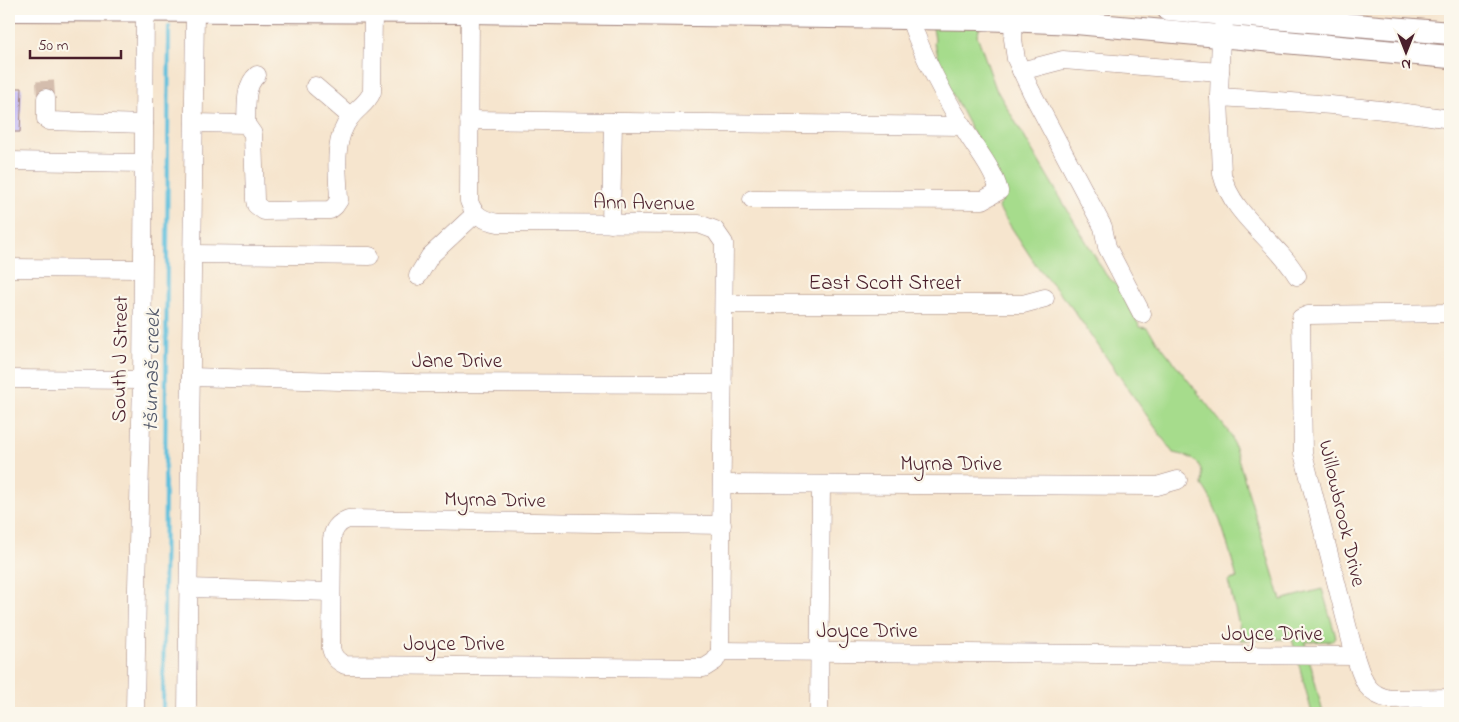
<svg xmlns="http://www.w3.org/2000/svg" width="1459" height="722" font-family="'Indie Flower',sans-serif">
	<rect width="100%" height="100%" fill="#fbf7ec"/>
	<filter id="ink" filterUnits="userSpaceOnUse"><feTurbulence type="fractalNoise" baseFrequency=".02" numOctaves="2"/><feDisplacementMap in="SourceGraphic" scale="10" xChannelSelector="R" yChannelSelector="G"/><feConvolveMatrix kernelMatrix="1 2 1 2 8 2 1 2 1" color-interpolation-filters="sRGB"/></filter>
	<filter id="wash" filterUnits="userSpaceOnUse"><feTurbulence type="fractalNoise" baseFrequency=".0096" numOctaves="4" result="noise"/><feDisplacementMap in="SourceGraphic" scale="20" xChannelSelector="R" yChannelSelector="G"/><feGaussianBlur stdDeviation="1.12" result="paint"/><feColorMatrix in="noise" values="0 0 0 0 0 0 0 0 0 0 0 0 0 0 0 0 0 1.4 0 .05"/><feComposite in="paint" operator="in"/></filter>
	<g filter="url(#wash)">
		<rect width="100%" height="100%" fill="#f6e5ce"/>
		<!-- green -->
		<path fill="#a6dc8c" stroke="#787e5c" d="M930 9H986L977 35 996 89 1106 275 1117 285 1140 327 1147 328 1231 435 1281 600 1322 589 1336 637 1331 641 1305 642 1323 713H1312L1292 639 1240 640 1241 633 1228 581 1237 578C1229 550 1219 507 1202 485 1205 463 1193 456 1173 453L1072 308 1036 265 998 207 1006 195 942 74C938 63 939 53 934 44L935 40Z"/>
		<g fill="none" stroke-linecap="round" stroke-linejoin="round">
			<!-- stream -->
			<polyline stroke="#5fc0dd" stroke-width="4" points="163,713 169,27"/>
		</g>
		<g id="blocks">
			<!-- building -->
			<polygon fill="#b8adf8" points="9,88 22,88 20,132 9,132"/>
		</g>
	</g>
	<g filter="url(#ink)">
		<use href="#blocks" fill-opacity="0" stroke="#a0827c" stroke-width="1"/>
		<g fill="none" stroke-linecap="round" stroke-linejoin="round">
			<!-- minor-tunnel -->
			<polyline stroke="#d4bdad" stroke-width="18" stroke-dasharray="18 9" stroke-linecap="butt" points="45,81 46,98"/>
			<defs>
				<g id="minor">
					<path d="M470 9 469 201C474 216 483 220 498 223L699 224 715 230 724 243 720 651"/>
					<polyline points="1014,21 1013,39 1016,59 1031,91 1103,227 1107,247 1142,314"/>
					<path d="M1224 23 1221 36 1219 97 1222 174C1232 216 1276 240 1297 276"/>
					<polyline points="1021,71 1063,60 1220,72"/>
					<polyline points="315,86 350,116"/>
					<path d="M1219 97C1297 102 1374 107 1450 119"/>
					<polyline points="46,98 46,119 49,121 144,124"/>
					<polyline points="469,120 962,126"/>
					<path d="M194 123 246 124 253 134 255 200 256 205 264 211 330 210 335 206 339 200C338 173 332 141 350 118 357 108 367 104 372 92L373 13"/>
					<path d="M246 124C247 108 244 86 257 75"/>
					<polyline points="9,161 144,163"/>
					<path d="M752 199 983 200 999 191C993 168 975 148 963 127 942 92 918 48 907 9"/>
					<polyline points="611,224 613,122"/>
					<polyline points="193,254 370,256"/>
					<polyline points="9,268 142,269"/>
					<polyline points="418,276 430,256 475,214"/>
					<polyline points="724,304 1023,304 1045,298"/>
					<path d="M1450 313 1308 315 1301 318 1303 453 1355 656C1362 677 1365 695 1390 699L1450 698"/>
					<polyline points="191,377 414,383 723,384"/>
					<polyline points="9,379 142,380"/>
					<polyline points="723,484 1157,486 1178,480"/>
					<path d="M722 525 348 519C338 523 333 529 332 539L331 648C333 657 337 661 345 665L704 668 715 661 720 651 1355 656"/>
					<polyline points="188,588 331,592"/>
					<polyline points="135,713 137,588 142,380 145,11 150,9"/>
					<polyline points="187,713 195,9"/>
					<polyline points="819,713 821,485"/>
				</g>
				<g id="major">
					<polyline points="1168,9 1450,33"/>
					<polyline points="9,10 470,12 980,19 1076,23 1450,57"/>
				</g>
			</defs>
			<!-- minor casing -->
			<use href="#minor" stroke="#a0827c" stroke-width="19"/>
			<!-- major casing -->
			<use href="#major" stroke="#a0827c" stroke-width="24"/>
			<!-- minor -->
			<use href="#minor" stroke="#fff" stroke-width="18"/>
			<!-- major -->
			<use href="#major" stroke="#fff" stroke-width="22"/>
		</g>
	</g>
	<g text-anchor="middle" stroke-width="4.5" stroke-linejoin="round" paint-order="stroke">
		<!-- street labels -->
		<g font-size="21" fill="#4a1f2b" stroke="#fbf7ec">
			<text transform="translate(644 202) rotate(1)" y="7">Ann Avenue</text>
			<text x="885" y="289">East Scott Street</text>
			<text transform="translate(119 359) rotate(-89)" y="7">South J Street</text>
			<text x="457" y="367">Jane Drive</text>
			<text x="951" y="470">Myrna Drive</text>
			<text transform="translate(495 499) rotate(1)" y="7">Myrna Drive</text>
			<text transform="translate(1343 513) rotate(77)" y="7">Willowbrook Drive</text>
			<text x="867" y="637">Joyce Drive</text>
			<text x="1272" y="640">Joyce Drive</text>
			<text x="454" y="650">Joyce Drive</text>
		</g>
		<!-- water labels -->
		<g font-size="22" font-style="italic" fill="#515769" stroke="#fbf7ec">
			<text transform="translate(150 370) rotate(-89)" y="8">tšumaš creek</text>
		</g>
	</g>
	<!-- margin -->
	<rect width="1459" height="722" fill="none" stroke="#fbf7ec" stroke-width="30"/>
	<!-- north arrow -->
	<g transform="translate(1406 52) rotate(180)" stroke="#fbf7ec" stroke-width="4" paint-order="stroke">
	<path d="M0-4L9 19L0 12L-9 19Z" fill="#4a1f2b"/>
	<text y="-8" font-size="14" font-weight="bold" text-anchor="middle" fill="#4a1f2b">N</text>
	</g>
	<!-- scale -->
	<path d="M30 50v8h91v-8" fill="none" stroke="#4a1f2b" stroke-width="2.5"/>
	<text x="38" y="50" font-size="15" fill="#4a1f2b" stroke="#fbf7ec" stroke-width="4" paint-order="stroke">50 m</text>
</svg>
